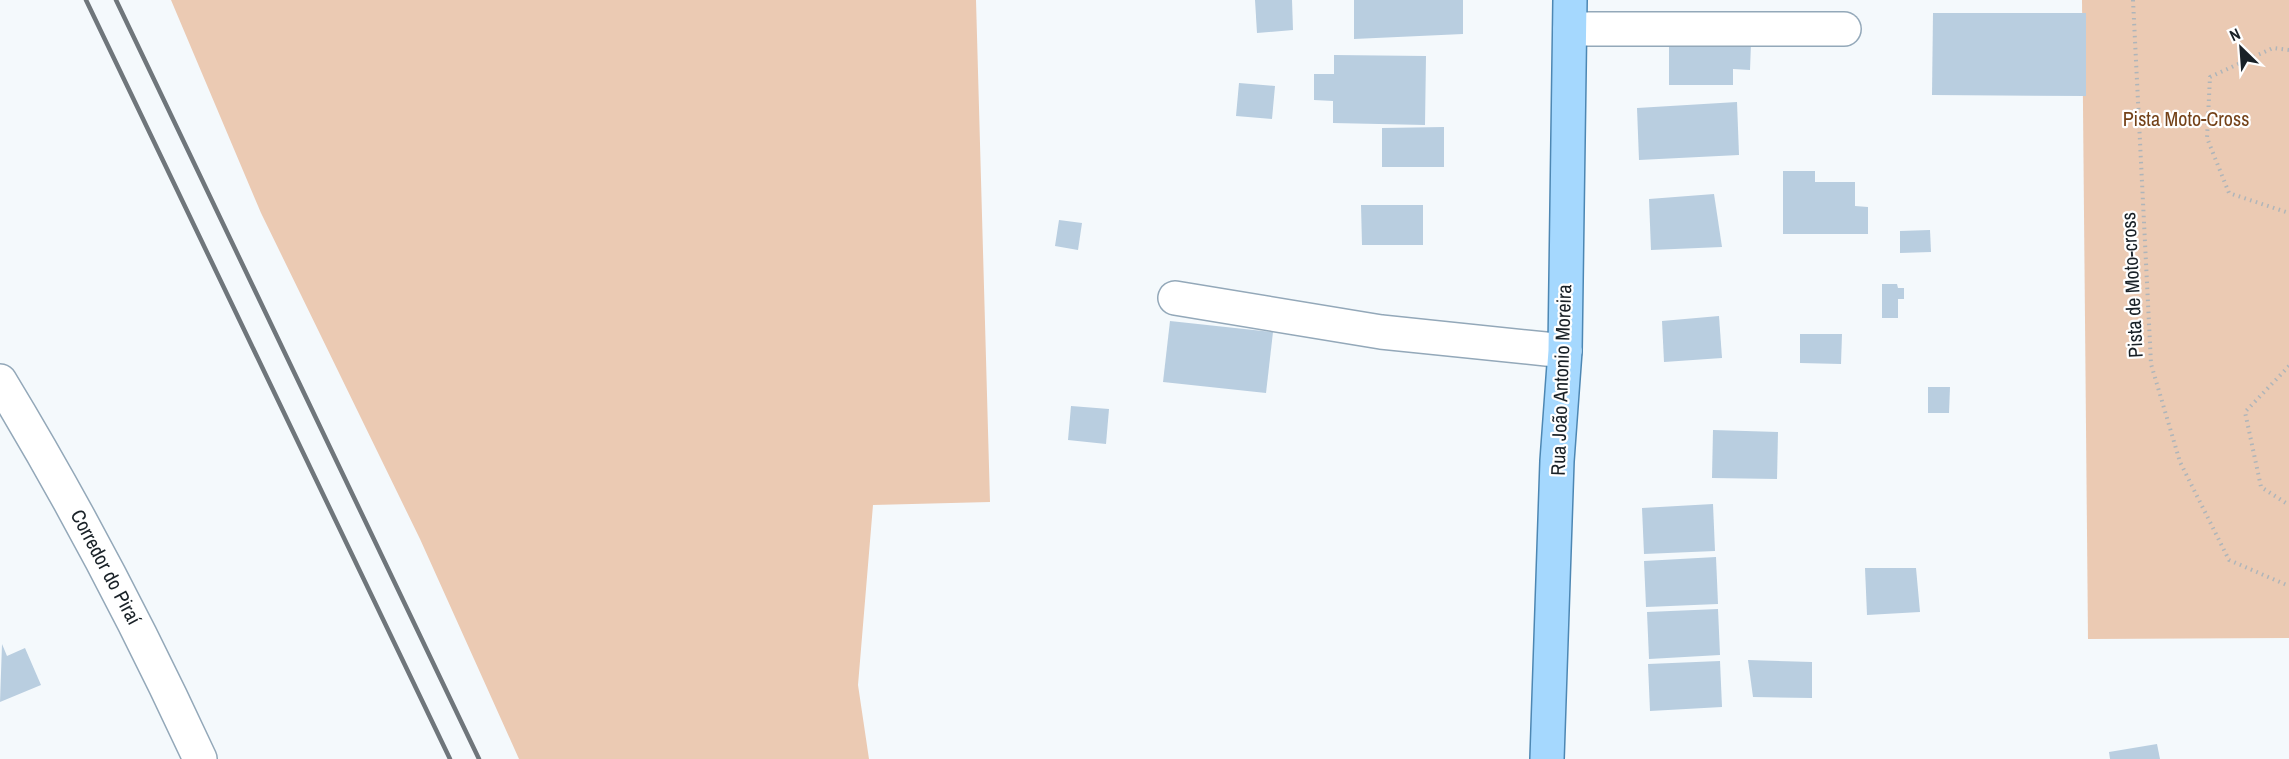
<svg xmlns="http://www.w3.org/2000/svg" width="2289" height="759" font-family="'Archivo Narrow',sans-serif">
	<rect width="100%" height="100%" fill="#f4f9fc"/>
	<!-- green -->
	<g fill="#ebcab3">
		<polygon points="171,0 976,0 990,502 873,505 858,685 869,759 519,759 420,539 261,213"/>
		<polygon points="2082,0 2289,0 2289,638 2088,639"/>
	</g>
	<!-- building -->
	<g fill="#b9cee0">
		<polygon points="1255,0 1292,0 1293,30 1257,33"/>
		<polygon points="1354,0 1463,0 1463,34 1354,39"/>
		<polygon points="1933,13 2086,13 2086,96 1932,95"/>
		<polygon points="1669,43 1751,43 1750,70 1733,69 1733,85 1669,85"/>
		<polygon points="1334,55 1426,56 1425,125 1333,123 1333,101 1314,100 1314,74 1334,74"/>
		<polygon points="1239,83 1275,86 1272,119 1236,116"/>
		<polygon points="1737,102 1739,155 1639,160 1637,108"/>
		<polygon points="1444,127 1444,167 1382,167 1382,128"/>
		<polygon points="1783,171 1815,171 1815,182 1855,182 1855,206 1868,207 1868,234 1783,234"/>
		<polygon points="1714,194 1722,247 1651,250 1649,199"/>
		<polygon points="1361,205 1423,205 1423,245 1362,245"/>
		<polygon points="1059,220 1082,223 1078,250 1055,246"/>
		<polygon points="1930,230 1931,252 1900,253 1900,231"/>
		<polygon points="1882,284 1897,284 1898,288 1904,288 1904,299 1898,299 1898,318 1882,318"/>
		<polygon points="1719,316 1722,358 1664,362 1662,321"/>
		<polygon points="1170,321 1273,332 1266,393 1163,382"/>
		<polygon points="1800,334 1842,334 1841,364 1800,363"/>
		<polygon points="1928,387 1950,387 1949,413 1928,413"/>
		<polygon points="1071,406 1109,409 1106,444 1068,440"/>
		<polygon points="1713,430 1778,432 1777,479 1712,478"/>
		<polygon points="1713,504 1715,551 1644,554 1642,508"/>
		<polygon points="1716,557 1718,604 1646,607 1644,561"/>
		<polygon points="1865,568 1916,568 1920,612 1867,615"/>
		<polygon points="1718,609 1720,655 1649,659 1647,612"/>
		<polygon points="2,644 7,656 25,648 41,685 0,702"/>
		<polygon points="1748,660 1812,662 1812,698 1753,697"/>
		<polygon points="1720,661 1722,707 1650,711 1648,664"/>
		<polygon points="2157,744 2160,759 2110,759 2109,752"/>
	</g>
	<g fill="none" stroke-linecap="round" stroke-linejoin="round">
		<defs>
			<g id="minor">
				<polyline points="1570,29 1844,29"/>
				<polyline points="1175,298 1381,332 1565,351"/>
				<path d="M0 381C74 503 140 629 200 759"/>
			</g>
			<polyline id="major" points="1547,759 1557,461 1565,351 1570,0"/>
		</defs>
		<!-- minor casing -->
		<use href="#minor" stroke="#93a8b9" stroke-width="36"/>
		<!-- major casing -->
		<use href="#major" stroke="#4d87b3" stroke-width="36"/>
		<!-- path -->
		<g stroke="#afb5b9" stroke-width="4" stroke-dasharray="1.5 4.5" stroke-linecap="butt">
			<polyline points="2133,0 2151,364 2180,462 2229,560 2289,586"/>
			<polyline points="2289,50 2273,48 2210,77 2207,138 2229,193 2289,213"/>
			<polyline points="2289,366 2245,412 2261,487 2289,505"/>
		</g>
		<!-- minor -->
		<use href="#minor" stroke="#fff" stroke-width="33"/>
		<!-- major -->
		<use href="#major" stroke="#a5d8fe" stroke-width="33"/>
		<!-- rail -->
		<g stroke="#6f767b" stroke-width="4.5">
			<polyline points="86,0 450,759"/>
			<polyline points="116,0 479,759"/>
		</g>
	</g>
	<g text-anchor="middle" stroke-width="4.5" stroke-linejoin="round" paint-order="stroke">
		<!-- park labels -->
		<g font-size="20" fill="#744219" stroke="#fff">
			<text x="2186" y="126">Pista Moto-Cross</text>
		</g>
		<!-- street labels -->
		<g font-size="20" fill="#192127" stroke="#fff">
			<text transform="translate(2132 285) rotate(-93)" y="7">Pista de Moto-cross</text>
			<text transform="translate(1561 380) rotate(-88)" y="7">Rua João Antonio Moreira</text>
			<text transform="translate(106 567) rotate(62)" y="7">Corredor do Piraí</text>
		</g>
	</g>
	<!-- north arrow -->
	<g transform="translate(2241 48) rotate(335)" stroke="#ffffff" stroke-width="4.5" paint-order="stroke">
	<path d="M0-4.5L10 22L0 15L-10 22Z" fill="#192127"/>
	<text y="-9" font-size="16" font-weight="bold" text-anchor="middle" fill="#192127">N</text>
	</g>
</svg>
